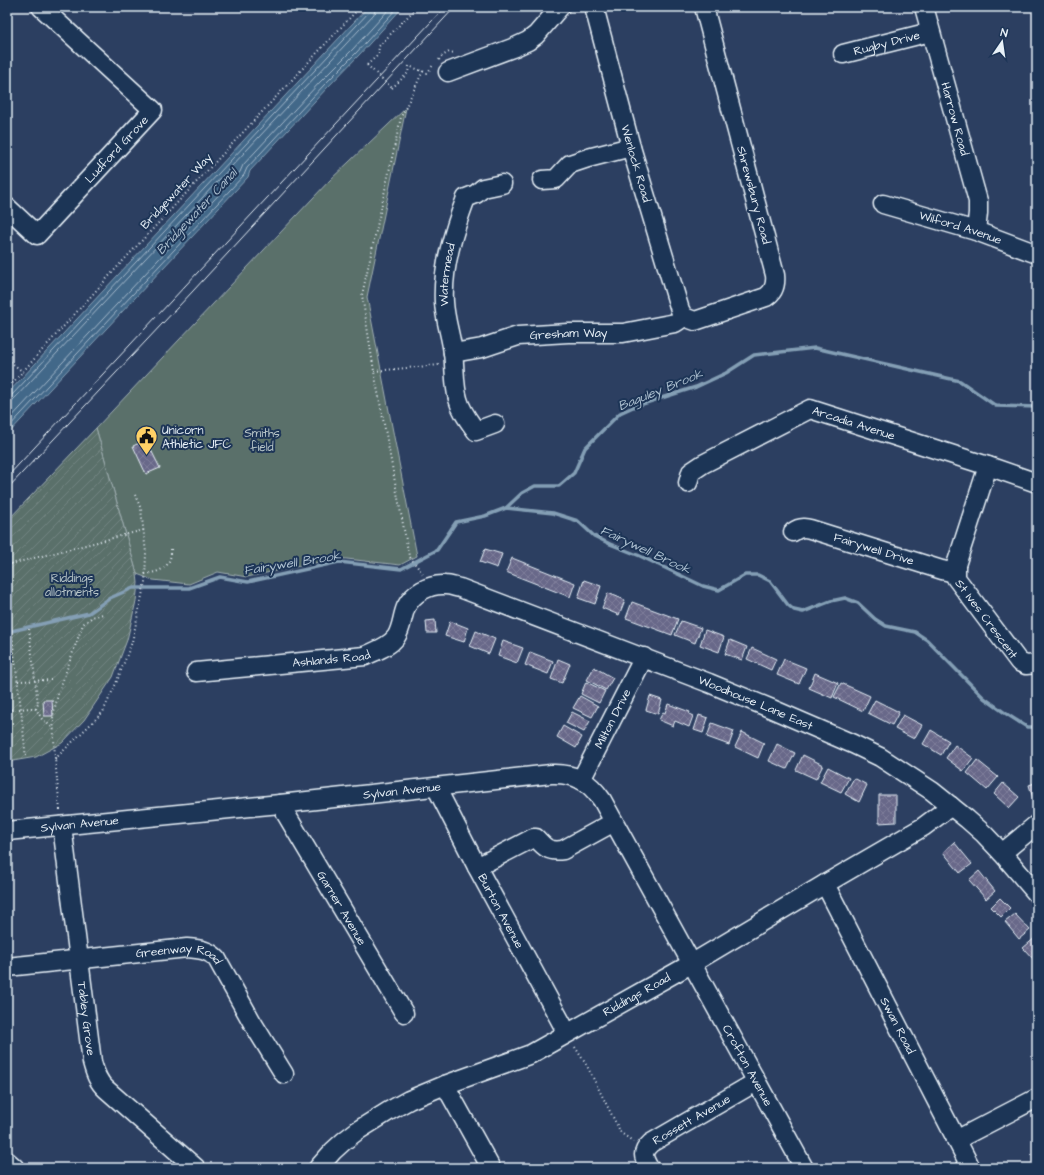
<svg xmlns="http://www.w3.org/2000/svg" width="1044" height="1175" font-family="'Architects Daughter',sans-serif">
	<defs>
		<pattern id="garden-furrows" width="10" height="10" patternUnits="userSpaceOnUse"><rect width="10" height="10" fill="#5a6f6b"/><path d="M-1 1l2-2M0 10L10 0M9 11l2-2" fill="none" stroke="#728481"/></pattern>
		<pattern id="building-cross-hatch" width="8" height="8" patternUnits="userSpaceOnUse"><rect width="8" height="8" fill="#686789"/><path d="M0 0l8 8M0 8l8-8" fill="none" stroke="#7e7d9a"/></pattern>
	</defs>
	<rect width="100%" height="100%" fill="#2c3f61"/>
	<filter id="ink" filterUnits="userSpaceOnUse"><feTurbulence type="fractalNoise" baseFrequency=".025" numOctaves="2"/><feDisplacementMap in="SourceGraphic" scale="8" xChannelSelector="R" yChannelSelector="G"/><feConvolveMatrix kernelMatrix="1 2 1 2 8 2 1 2 1" color-interpolation-filters="sRGB"/></filter>
	<g filter="url(#ink)">
		<!-- green -->
		<polygon fill="#5a6f6b" stroke="#a1b0b2" points="406,108 367,297 417,556 400,565 338,558 247,577 218,572 189,584 153,580 137,574 96,428 330,180"/>
		<!-- garden -->
		<polygon fill="url(#garden-furrows)" stroke="#a1b0b2" points="96,428 137,574 138,583 136,601 127,640 113,677 84,720 62,743 36,757 7,762 7,521"/>
		<!-- water -->
		<polygon fill="#426889" stroke="#849fb5" points="368,7 403,7 359,55 327,88 250,171 248,177 7,435 7,394"/>
		<g fill="none" stroke-linecap="round" stroke-linejoin="round">
			<!-- shore -->
			<g stroke="#a6bacc" stroke-width="1">
				<polyline points="7,396 12,395 370,11 371,7"/>
				<polyline points="7,401 12,401 15,398 374,14 376,7"/>
				<polyline points="7,422 240,172 243,165 320,82 353,49 391,7"/>
				<polyline points="7,429 244,175 247,168 324,85 356,53 398,7"/>
			</g>
			<!-- stream -->
			<g stroke="#849fb5" stroke-width="3.5">
				<polyline points="506,508 522,493 535,486 559,486 574,473 585,448 620,413 633,407 696,387 726,373 754,355 815,348 960,381 996,406 1037,407"/>
				<polyline points="7,632 89,613 110,598 133,588 189,588 220,577 248,582 339,562 401,569 437,550 456,522 485,516 506,508 553,513 578,521 594,536 610,544 640,556 703,586 719,590 745,575 758,575 770,581 788,605 794,610 803,612 831,601 845,598 858,603 875,619 886,626 915,632 927,640 984,698 1005,713 1027,727 1037,727"/>
			</g>
		</g>
		<!-- building -->
		<g fill="url(#building-cross-hatch)" stroke="#e8f1f8">
			<polygon points="146,440 160,468 146,474 133,446"/>
			<polygon points="485,549 502,554 497,568 480,562"/>
			<polygon points="512,558 575,583 570,597 506,572"/>
			<polygon points="584,580 601,586 595,604 578,598"/>
			<polygon points="608,593 625,600 619,615 602,608"/>
			<polygon points="632,602 678,619 672,635 626,618"/>
			<polygon points="435,620 436,633 427,633 426,621"/>
			<polygon points="450,621 468,628 464,642 445,636"/>
			<polygon points="681,621 701,628 695,643 675,635"/>
			<polygon points="705,630 724,637 719,652 700,645"/>
			<polygon points="476,631 495,639 489,654 470,646"/>
			<polygon points="730,640 747,647 742,660 725,654"/>
			<polygon points="503,641 523,648 517,663 498,656"/>
			<polygon points="752,648 776,659 771,670 747,659"/>
			<polygon points="530,652 553,661 548,674 525,665"/>
			<polygon points="558,659 570,664 562,683 551,679"/>
			<polygon points="784,659 806,668 799,684 777,675"/>
			<polygon points="594,667 613,678 606,690 587,680"/>
			<polygon points="815,673 838,683 832,698 809,688"/>
			<polygon points="586,682 605,691 599,703 581,694"/>
			<polygon points="841,683 870,696 863,711 834,697"/>
			<polygon points="580,696 598,706 592,717 573,708"/>
			<polygon points="650,696 662,700 658,714 646,710"/>
			<polygon points="43,700 52,700 53,716 44,716"/>
			<polygon points="875,700 899,712 892,725 868,713"/>
			<polygon points="668,704 690,712 689,714 693,716 689,727 675,721 673,726 659,720 663,712 665,713"/>
			<polygon points="572,712 590,721 584,732 566,723"/>
			<polygon points="699,715 708,718 703,733 694,730"/>
			<polygon points="903,715 922,725 914,739 895,729"/>
			<polygon points="712,723 734,731 729,745 707,737"/>
			<polygon points="563,726 582,737 576,748 557,737"/>
			<polygon points="931,730 949,741 941,755 923,744"/>
			<polygon points="742,732 764,743 758,758 735,747"/>
			<polygon points="777,744 795,753 787,769 769,761"/>
			<polygon points="955,745 973,758 963,771 946,758"/>
			<polygon points="803,755 823,765 816,779 796,770"/>
			<polygon points="977,760 998,777 987,790 967,773"/>
			<polygon points="828,767 849,778 841,792 820,782"/>
			<polygon points="854,778 867,785 859,802 845,794"/>
			<polygon points="1037,782 1037,801 1034,802 1029,785"/>
			<polygon points="1003,783 1019,797 1009,808 994,794"/>
			<polygon points="879,795 896,795 896,822 879,823"/>
			<polygon points="954,842 972,864 960,873 943,852"/>
			<polygon points="979,871 995,891 986,899 969,880"/>
			<polygon points="1000,898 1010,908 1001,917 991,907"/>
			<polygon points="1015,914 1030,930 1019,939 1005,922"/>
			<polygon points="1036,937 1037,938 1037,963 1023,948"/>
		</g>
		<g fill="none" stroke-linecap="round" stroke-linejoin="round">
			<defs>
				<g id="minor">
					<path id="s1" d="M594 7 631 147 680 310 684 317"/>
					<path id="s2" d="M924 7 978 201V213L976 231"/>
					<path id="s3" d="M843 54 930 32"/>
					<polyline points="448,72 515,47 528,41 536,35 560,7"/>
					<polyline points="542,180 556,179 570,164 588,158 631,147"/>
					<path id="s4" d="M883 204 976 231 1037 254"/>
					<path id="s5" d="M7 207 37 235 153 110 41 7"/>
					<path d="M684 317 695 321 766 297C774 292 776 284 775 275L704 7"/>
					<path id="s6" d="M453 353 482 348 518 336 568 333H623L675 323 684 317"/>
					<path id="s7" d="M495 424 476 431C469 421 461 411 458 399 454 385 455 368 453 353 451 336 445 320 444 302 442 267 454 230 466 198L476 194 483 188 502 184"/>
					<path id="s8" d="M988 466 956 565V578L1019 662 1026 665 1037 664"/>
					<path id="s9" d="M688 483 691 472 703 464 810 409 988 466 1037 483"/>
					<path id="s10" d="M793 532C798 528 804 527 810 529L942 570 955 573"/>
					<path id="s11" d="M196 672 365 656C375 651 389 647 396 637 402 628 402 616 406 607 413 593 429 584 445 585 450 585 455 587 460 588L709 683 772 709 853 744 880 757 932 791 967 819 984 834 1002 853 1037 894"/>
					<path id="s12" d="M581 780 644 657"/>
					<path id="s13" d="M436 787 477 867 567 1033"/>
					<path id="s14" d="M280 804 404 1013"/>
					<path id="s15" d="M62 826 92 1062C95 1073 98 1082 106 1089L196 1168"/>
					<path id="s16" d="M7 831 280 804 551 774C575 773 589 781 602 800L804 1168"/>
					<polyline points="1002,853 1037,824"/>
					<path d="M477 867 533 838H536C545 848 549 852 563 850L614 822"/>
					<path id="s17" d="M825 884 971 1168"/>
					<path id="s18" d="M7 967 187 948C200 949 209 950 217 959L252 1022 284 1074"/>
					<polyline points="445,1085 491,1168"/>
					<polyline points="956,1140 1037,1098"/>
					<polyline points="7,1161 15,1168"/>
					<path id="s19" d="M318 1168 333 1151 344 1141 357 1131 389 1111 409 1100 445 1085 531 1054 691 964 825 884 923 827 951 806"/>
					<path id="s20" d="M649 1168C643 1157 641 1152 651 1143L756 1082"/>
				</g>
			</defs>
			<!-- minor casing -->
			<use href="#minor" stroke="#e8f1f8" stroke-width="21"/>
			<!-- path -->
			<g stroke="#e8f1f8" stroke-width="2" stroke-dasharray="1 3" stroke-linecap="butt">
				<polyline points="439,60 442,56 449,52 455,53"/>
				<polyline points="367,65 378,55 379,46 417,7"/>
				<polyline points="423,71 401,117 362,295 374,371 409,556 423,574"/>
				<polyline points="392,88 408,73 409,66 427,73 434,64"/>
				<polyline points="7,359 23,372"/>
				<polyline points="374,371 439,365"/>
				<polyline points="7,389 121,263 360,7"/>
				<polyline points="7,565 144,530"/>
				<path d="M145 574C161 572 172 567 171 548"/>
				<polyline points="29,629 38,704 36,709"/>
				<polyline points="12,636 21,709 26,759"/>
				<polyline points="18,681 53,680"/>
				<polyline points="7,710 31,708 36,709 42,719 54,729"/>
				<polyline points="55,759 103,712 117,681 132,642 145,582 146,553 141,509 135,495"/>
				<polyline points="60,810 55,759 53,716 58,694 83,624 92,617 103,614"/>
				<polyline points="575,1047 587,1066 621,1133 634,1142"/>
			</g>
			<!-- minor -->
			<use href="#minor" stroke="#1d3557" stroke-width="18"/>
			<!-- tram -->
			<g stroke="#e8f1f8" stroke-width="1">
				<polyline points="7,477 445,7"/>
				<polyline points="7,489 193,291 455,7"/>
			</g>
			<!-- path-bridge -->
			<polyline stroke="#e8f1f8" stroke-width="2" stroke-dasharray="1 3" stroke-linecap="butt" points="367,65 392,88"/>
		</g>
	</g>
	<!-- icons -->
	<defs>
		<symbol id="civic-pin" viewBox="-11 -11 22 30"><path d="M0 17L-7.5 6A9.5 9.5 0 1 1 7.5 6Z" fill="#ffd166" stroke="#1d3557"/><path d="M-.6-6.5H3V-4.5H.6V-3L4-1V1h2V6H-6V1h2V-1L-.6-3ZM-1.2 2.5V6h2.4V2.5Z" fill="#111"/></symbol>
	</defs>
	<g fill-rule="evenodd">
		<use href="#civic-pin" x="134" y="424" width="25" height="34"/>
	</g>
	<g text-anchor="middle" stroke-width="4" stroke-linejoin="round" paint-order="stroke">
		<!-- street labels -->
		<g font-size="12" fill="#e8f1f8" stroke="#1d3557">
			<text dy="4" stroke="none"><textPath href="#s3" startOffset="45">Rugby Drive</textPath></text>
			<text dy="4" stroke="none"><textPath href="#s2" startOffset="116">Harrow Road</textPath></text>
			<text dy="4" stroke="none"><textPath href="#s5" startOffset="158">Ludford Grove</textPath></text>
			<text dy="4" stroke="none"><textPath href="#s1" startOffset="162">Wenlock Road</textPath></text>
			<text transform="translate(176 191) rotate(-47)" y="4">Bridgewater Way</text>
			<text transform="translate(754 195) rotate(75)" y="4">Shrewsbury Road</text>
			<text dy="4" stroke="none"><textPath href="#s4" startOffset="81">Wilford Avenue</textPath></text>
			<text dy="4" stroke="none"><textPath href="#s7" startOffset="183">Watermead</textPath></text>
			<text dy="4" stroke="none"><textPath href="#s6" startOffset="118">Gresham Way</textPath></text>
			<text dy="4" stroke="none"><textPath href="#s9" startOffset="192">Arcadia Avenue</textPath></text>
			<text dy="4" stroke="none"><textPath href="#s10" startOffset="85">Fairywell Drive</textPath></text>
			<text dy="4" stroke="none"><textPath href="#s8" startOffset="168">St Ives Crescent</textPath></text>
			<text dy="4" stroke="none"><textPath href="#s11" startOffset="136">Ashlands Road</textPath></text>
			<text dy="4" stroke="none"><textPath href="#s11" startOffset="618">Woodhouse Lane East</textPath></text>
			<text dy="4" stroke="none"><textPath href="#s12" startOffset="69">Milton Drive</textPath></text>
			<text dy="4" stroke="none"><textPath href="#s16" startOffset="397">Sylvan Avenue</textPath></text>
			<text dy="4" stroke="none"><textPath href="#s16" startOffset="73">Sylvan Avenue</textPath></text>
			<text dy="4" stroke="none"><textPath href="#s14" startOffset="121">Garner Avenue</textPath></text>
			<text dy="4" stroke="none"><textPath href="#s13" startOffset="140">Burton Avenue</textPath></text>
			<text dy="4" stroke="none"><textPath href="#s18" startOffset="174">Greenway Road</textPath></text>
			<text dy="4" stroke="none"><textPath href="#s19" startOffset="366">Riddings Road</textPath></text>
			<text dy="4" stroke="none"><textPath href="#s15" startOffset="194">Tabley Grove</textPath></text>
			<text dy="4" stroke="none"><textPath href="#s17" startOffset="159">Swan Road</textPath></text>
			<text dy="4" stroke="none"><textPath href="#s16" startOffset="910">Crofton Avenue</textPath></text>
			<text dy="4" stroke="none"><textPath href="#s20" startOffset="75">Rossett Avenue</textPath></text>
		</g>
		<!-- poi labels -->
		<g font-size="12" fill="#e8f1f8" stroke="#1d3557" text-anchor="start">
			<text x="162" y="434">Unicorn<tspan x="162" dy="14">Athletic JFC</tspan></text>
		</g>
		<!-- park labels -->
		<g font-size="12" fill="#b6c4c7" stroke="#1d3557">
			<text x="262" y="437">Smiths<tspan x="262" dy="14">field</tspan></text>
			<text x="72" y="582">Riddings<tspan x="72" dy="14">allotments</tspan></text>
		</g>
		<!-- water labels -->
		<g font-size="13" font-style="italic" fill="#aec1d1" stroke="#1d3557">
			<text transform="translate(196 211) rotate(-47)" y="5">Bridgewater Canal</text>
			<text transform="translate(660 389) rotate(-22)" y="5">Baguley Brook</text>
			<text transform="translate(646 549) rotate(25)" y="5">Fairywell Brook</text>
			<text transform="translate(292 562) rotate(-9)" y="5">Fairywell Brook</text>
		</g>
	</g>
	<!-- margin -->
	<rect width="1044" height="1175" fill="none" stroke="#1d3557" stroke-width="24"/>
	<rect x="12" y="12" width="1020" height="1151" fill="none" stroke="#e8f1f8" stroke-width="1.5" filter="url(#ink)"/>
	<!-- north arrow -->
	<g transform="translate(1002 42) rotate(13)" stroke="#1d3557" stroke-width="3" paint-order="stroke">
	<path d="M0-3L7 15L0 10L-7 15Z" fill="#e8f1f8"/>
	<text y="-6" font-size="11" font-weight="bold" text-anchor="middle" fill="#e8f1f8">N</text>
	</g>
</svg>
